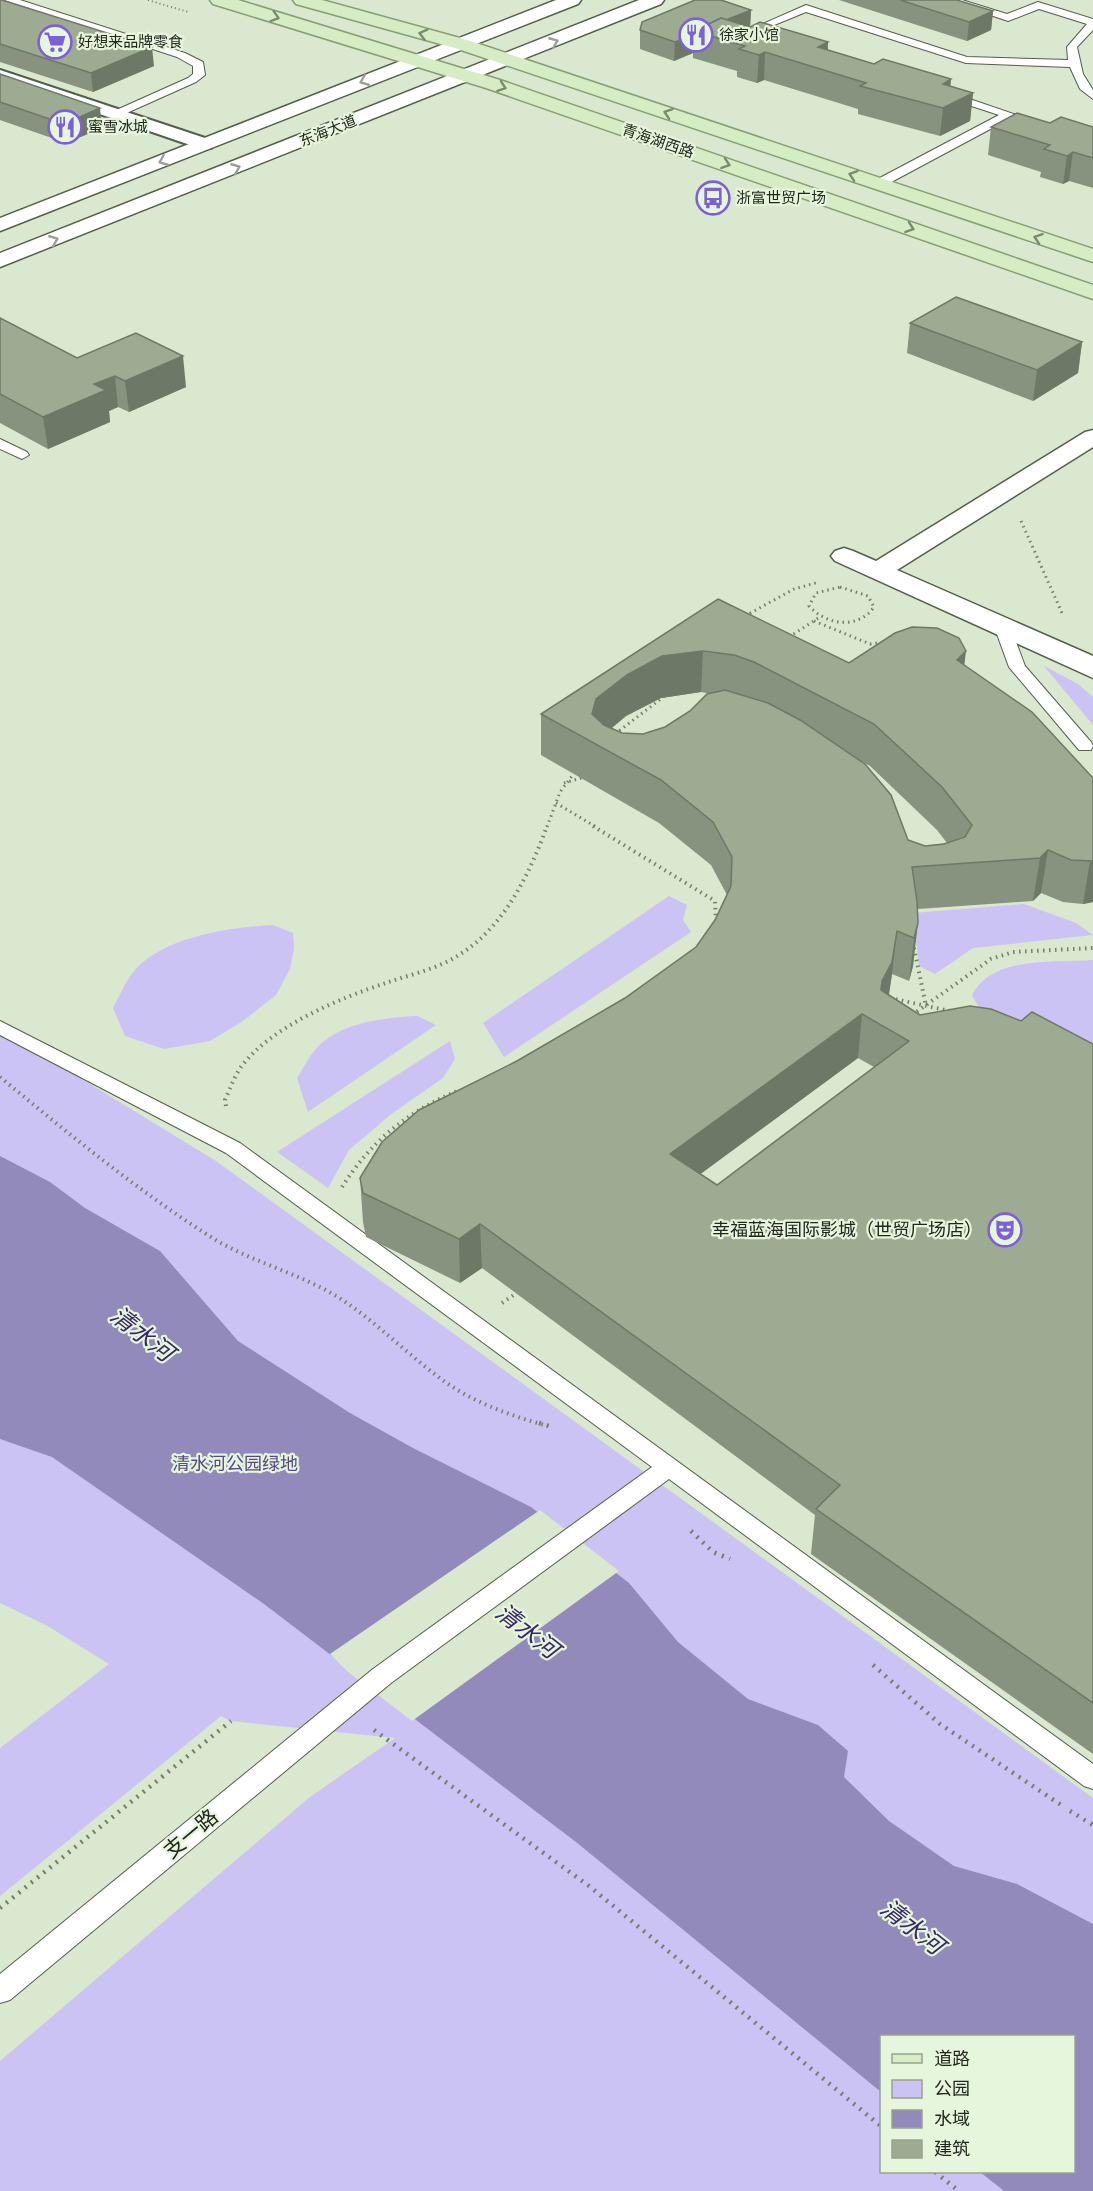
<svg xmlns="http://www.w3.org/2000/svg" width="1093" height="2191" font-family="'Space Grotesk','Noto Sans SC',sans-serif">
	<rect width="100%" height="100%" fill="#d9e8cf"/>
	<!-- green -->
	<g fill="#cac3f3" fill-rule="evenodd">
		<polygon points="1044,666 1078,684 1093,697 1093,725"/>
		<polygon points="669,896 687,905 683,920 691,932 504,1057 483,1023"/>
		<polygon points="1024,904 1076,923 1093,935 973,948 935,974 919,966 913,913"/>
		<path d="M273 925 293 933 294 948 290 969 276 995 243 1021 210 1041 164 1049 125 1036 113 1008C119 997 124 985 131 975 158 937 230 927 273 925Z"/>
		<path d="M1093 960V1056L979 1007 972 996C991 955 1056 963 1093 960Z"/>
		<path d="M417 1016 436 1025 308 1112 297 1078C303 1069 308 1058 315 1050 339 1022 383 1018 417 1016Z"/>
		<path d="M0 1029 216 1161 1093 1798V2191H0V2061L310 1797 395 1738 231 1721 221 1716 0 1896V1748L109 1664 46 1625 0 1603ZM882 2036H1074V2172H882Z"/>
		<polygon points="450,1041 455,1059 443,1078 390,1115 349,1150 328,1188 277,1152"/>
	</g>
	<!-- water -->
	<polygon fill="#928abb" points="0,1156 50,1182 85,1208 160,1251 238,1341 350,1413 413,1448 531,1507 629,1583 678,1642 748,1699 818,1725 848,1751 844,1777 889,1821 954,1866 1017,1884 1093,1924 1093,2191 1004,2191 980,2172 1074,2172 1074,2036 882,2036 881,2092 576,1842 264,1604 52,1457 0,1439"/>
	<!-- pier -->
	<polygon fill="#d9e8cf" points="540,1510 619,1571 412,1721 348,1672 330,1654"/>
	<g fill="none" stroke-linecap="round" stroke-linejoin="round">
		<defs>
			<g id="service">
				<polygon points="4,0 20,0 185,53 203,62 205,75 196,82 120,116 112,116 112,112 188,78 193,74 193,66 177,57"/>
				<polygon points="946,0 962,0 1007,14 1038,2 1093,19 1093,30 1077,47 1083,74 1093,90 1093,99 1080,89 1070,67 966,63 806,12 762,30 768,35 767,37 759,37 749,30 806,5 967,57 1068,60 1067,47 1087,24 1039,9 1008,21"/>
				<polygon points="944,93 952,93 1043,124 1037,127 1009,119 882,187 874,187 874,181 999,115 944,97"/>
				<polygon points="0,439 27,452 29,455 22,459 0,449"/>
				<polygon points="1002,621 1010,626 1025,666 1091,742 1093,746 1091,750 1079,750 1009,667 994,626"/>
				<polygon points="0,1021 240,1143 1093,1764 1093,1789 1084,1786 669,1479 391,1683 10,2000 0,2003 0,1974 373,1669 652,1467 226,1153 0,1035"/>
			</g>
			<polygon id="pedestrian" points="0,70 211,140 214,144 211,148 199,148 0,80"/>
			<polygon id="minor" points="1093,430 1093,447 897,570 1093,656 1093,678 835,561 831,556 835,551 844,548 853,551 876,561 1085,432"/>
			<g id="tertiary">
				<polygon points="556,0 581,0 578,4 0,231 0,218"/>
				<polygon points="639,0 664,0 661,4 0,267 0,253"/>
			</g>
			<g id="primary">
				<polygon points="210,0 238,0 500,80 1093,285 1093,299 486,88 213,4"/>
				<polygon points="293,0 322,0 467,40 1093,249 1093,262 455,48 296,4"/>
			</g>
		</defs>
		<!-- service casing -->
		<use href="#service" stroke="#535f4a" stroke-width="2"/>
		<!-- pedestrian casing -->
		<use href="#pedestrian" stroke="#535f4a" stroke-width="4"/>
		<!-- minor casing -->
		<use href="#minor" stroke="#535f4a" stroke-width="3"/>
		<!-- tertiary casing -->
		<use href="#tertiary" stroke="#535f4a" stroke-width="3"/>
		<!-- primary casing -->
		<use href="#primary" stroke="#859f72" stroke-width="3"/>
		<!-- path-far3 -->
		<polyline stroke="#757e6e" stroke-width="2" stroke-dasharray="1 3" stroke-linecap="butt" points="148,0 188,12"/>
		<!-- path-far2 -->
		<g stroke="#757e6e" stroke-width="3" stroke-dasharray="1.5 4" stroke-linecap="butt">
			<polyline points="1021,521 1062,613"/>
			<path d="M840 587 868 596 874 607C858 630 826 625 809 606L816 593Z"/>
			<polyline points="745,616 794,589 819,582"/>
			<polyline points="814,621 870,644 884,642"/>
			<polyline points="789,637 820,617"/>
			<polyline points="615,734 666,695"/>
			<polyline points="564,783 585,777"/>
			<polyline points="556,803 596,827"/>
			<polyline points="547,827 560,792 575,772"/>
		</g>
		<!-- path-far1 -->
		<g stroke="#757e6e" stroke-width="4" stroke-dasharray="1.5 4.5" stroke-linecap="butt">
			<polyline points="593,826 715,901 716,921"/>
			<polyline points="914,948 926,1006"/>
			<polyline points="890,998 950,1011"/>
			<polyline points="912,1015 991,959 1013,952 1093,948"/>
			<path d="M0 1077C69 1134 138 1191 214 1239 254 1263 302 1274 341 1299 379 1324 411 1358 448 1384 478 1404 510 1415 544 1425"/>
			<path d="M226 1106 225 1100C230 1089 234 1077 241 1067 270 1027 340 998 386 983 411 974 439 969 462 953 505 925 530 873 547 826"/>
			<path d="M342 1187C372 1140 408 1111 460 1090"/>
			<polyline points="502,1303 518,1292"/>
		</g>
		<!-- path -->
		<g stroke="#757e6e" stroke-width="4.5" stroke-dasharray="2 6" stroke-linecap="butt">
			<polyline points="539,1423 552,1427"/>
			<polyline points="691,1531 713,1552 730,1559"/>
			<polyline points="873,1665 940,1724 1064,1807"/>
			<polyline points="374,1730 589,1886 882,2127"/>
			<polyline points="1070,1811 1093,1825"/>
			<polyline points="0,1908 231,1721"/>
			<polyline points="935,2172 959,2191"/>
		</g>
		<!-- service -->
		<use href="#service" fill="#fff" fill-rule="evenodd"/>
		<!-- pedestrian -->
		<use href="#pedestrian" fill="#fff" fill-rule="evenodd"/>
		<!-- minor -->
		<use href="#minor" fill="#fff" fill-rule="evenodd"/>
		<!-- tertiary -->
		<use href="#tertiary" fill="#fff" fill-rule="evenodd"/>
		<!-- primary -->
		<use href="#primary" fill="#d6ecc5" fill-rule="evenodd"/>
	</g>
	<!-- wall -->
	<g fill="#87937e" fill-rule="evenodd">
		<polygon points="0,0 154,66 93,92 0,62"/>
		<polygon points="839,0 957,0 993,11 991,30 967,41"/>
		<polygon points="751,10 750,27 828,42 828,50 973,93 970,121 940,136 858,114 858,109 764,80 757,83 737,77 737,71 693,58 693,53 674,61 640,49 640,30"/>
		<polygon points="0,74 102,128 66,143 0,120"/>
		<polygon points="1050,123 1093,127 1093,188 1069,181 1063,184 1040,177 1041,172 988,155 991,127"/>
		<polygon points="0,318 77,358 186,387 129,412 118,407 109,411 110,422 48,449 0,423"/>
		<polygon points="910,323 1082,342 1078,373 1033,401 907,353"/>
		<path d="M718 599 849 663 964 665 1093 778V902L1083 904 1063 902 1041 893 1033 901 918 909 913 966 909 981 892 974 889 995 920 1015 1021 1021 1093 1044V1754L811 1554 815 1515 482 1268 460 1283 366 1237 363 1222 360 1178 517 1061 625 998 696 947 715 920 727 895 711 865 659 823 541 755V714ZM701 692 711 694 690 711 665 727 643 734 622 733 612 728 626 716 661 698ZM855 758 870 766 937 830 947 843 925 846 908 840ZM858 1058 874 1067 717 1185 700 1174Z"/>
	</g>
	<!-- shaded-wall -->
	<g fill="#6e7867">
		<polygon points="751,10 750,28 698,32"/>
		<polygon points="993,11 991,30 967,41 969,22"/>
		<polygon points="694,34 693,53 674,61 675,42"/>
		<polygon points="828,42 826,69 818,47"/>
		<polygon points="152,47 154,66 93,92 91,73"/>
		<polygon points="765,52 764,80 757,83 759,55"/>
		<polygon points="951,79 949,106 973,93 970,121 940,136 943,108 943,84"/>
		<polygon points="100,108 102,128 66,143 64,124"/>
		<polygon points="1073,152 1069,181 1063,184 1067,156"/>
		<polygon points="1082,342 1078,373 1033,401 1037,370"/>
		<polygon points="183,356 186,387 129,412 125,381"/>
		<polygon points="115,376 118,407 109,411 110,422 48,449 43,417 94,384"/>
		<polygon points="703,651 701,692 661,698 626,716 596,741 592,714 596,699 627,675 662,656"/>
		<polygon points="966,651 961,693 957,660"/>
		<polygon points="1048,850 1041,893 1033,901 1040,858"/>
		<polygon points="1090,861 1093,861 1093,902 1083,904"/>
		<polygon points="918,923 913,966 909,981 914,938"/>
		<polygon points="897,931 892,974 887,1005 878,1024 882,981"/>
		<polygon points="862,1014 858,1058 668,1198 670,1154"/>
		<polygon points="480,1224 482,1268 460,1283 459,1239"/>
	</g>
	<!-- building -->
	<g fill="#9dab93" stroke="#6e7867" stroke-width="1.5" fill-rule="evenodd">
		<polygon points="0,0 2,0 152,47 91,73 0,44"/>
		<polygon points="695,0 721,0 751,10 726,20 721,18 694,31 694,34 675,42 640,30 642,22"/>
		<polygon points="900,0 957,0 993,11 969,22"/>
		<polygon points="721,18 750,27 760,22 828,42 818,47 874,64 883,59 951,79 943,84 973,93 943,108 860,86 866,83 765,52 759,55 739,49 745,46 694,31"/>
		<polygon points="0,74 100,108 64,124 0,102"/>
		<polygon points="1017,113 1050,123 1061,117 1093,127 1093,158 1073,152 1067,156 1044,149 1050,145 991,127"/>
		<polygon points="956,297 1082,342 1037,370 910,323"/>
		<polygon points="0,318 77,358 136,333 183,356 125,381 115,376 94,384 106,390 43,417 0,394"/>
		<path d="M718 599 849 663 895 633 912 627 937 628 959 638 966 651 957 660 1032 712 1093 778V861L1071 860 1048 850 1040 858 912 867 917 901 918 923 914 938 897 931 892 962 882 981 881 990 920 1015 970 1006 991 1009 1021 1021 1032 1012 1093 1044V1703L816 1509 840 1485 480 1224 459 1239 363 1193 360 1178 382 1142 419 1110 517 1061 625 998 696 947 715 920 731 886 732 857 713 822 661 780 541 714ZM703 651 734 655 754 662 874 724 942 787 972 825 965 837 944 844 925 846 908 840 891 795 865 764 800 720 768 703 725 690 707 694 690 711 665 727 643 734 622 733 604 725 592 714 596 699 627 675 662 656ZM862 1014 909 1041 717 1185 670 1154Z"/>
	</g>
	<!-- one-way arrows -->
	<defs><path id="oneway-chevron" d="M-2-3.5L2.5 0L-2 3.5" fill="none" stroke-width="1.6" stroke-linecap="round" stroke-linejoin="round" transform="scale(1.5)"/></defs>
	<g stroke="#7c8a72">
		<use href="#oneway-chevron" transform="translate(275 17) rotate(17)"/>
		<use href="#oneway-chevron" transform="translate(423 34) rotate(-165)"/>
		<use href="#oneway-chevron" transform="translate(502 87) rotate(19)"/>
		<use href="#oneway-chevron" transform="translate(668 113) rotate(-161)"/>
		<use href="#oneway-chevron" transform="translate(726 164) rotate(19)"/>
		<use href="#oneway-chevron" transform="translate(853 175) rotate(-161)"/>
		<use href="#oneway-chevron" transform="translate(910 228) rotate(19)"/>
		<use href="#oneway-chevron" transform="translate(1038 238) rotate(-161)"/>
	</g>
	<g stroke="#9c9e9a">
		<use href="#oneway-chevron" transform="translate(554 42) rotate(-22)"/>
		<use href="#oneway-chevron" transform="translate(364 81) rotate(158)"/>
		<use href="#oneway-chevron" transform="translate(163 161) rotate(158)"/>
		<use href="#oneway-chevron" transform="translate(236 168) rotate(-22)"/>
		<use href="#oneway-chevron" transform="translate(54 240) rotate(-22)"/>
	</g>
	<!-- icons -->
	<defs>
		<symbol id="restaurant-ring" viewBox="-11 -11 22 22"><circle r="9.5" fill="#e6f6dc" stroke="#7d5fda" stroke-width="1.5"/><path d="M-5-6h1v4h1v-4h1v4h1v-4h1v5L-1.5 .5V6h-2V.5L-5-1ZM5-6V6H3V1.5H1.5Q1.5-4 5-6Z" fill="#7d5fda"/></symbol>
		<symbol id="supermarket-ring" viewBox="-11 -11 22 22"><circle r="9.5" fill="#e6f6dc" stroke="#7d5fda" stroke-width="1.5"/><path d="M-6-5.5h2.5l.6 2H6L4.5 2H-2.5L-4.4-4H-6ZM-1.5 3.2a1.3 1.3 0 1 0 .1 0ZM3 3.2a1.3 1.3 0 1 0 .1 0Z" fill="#7d5fda"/></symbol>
		<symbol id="bus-ring" viewBox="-11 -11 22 22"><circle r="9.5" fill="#e6f6dc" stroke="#7d5fda" stroke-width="1.5"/><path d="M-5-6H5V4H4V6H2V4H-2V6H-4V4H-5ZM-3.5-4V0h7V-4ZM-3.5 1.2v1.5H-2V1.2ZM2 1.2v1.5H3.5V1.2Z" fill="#7d5fda"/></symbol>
		<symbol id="theatre-ring" viewBox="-11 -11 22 22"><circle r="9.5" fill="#e6f6dc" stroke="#7d5fda" stroke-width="1.5"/><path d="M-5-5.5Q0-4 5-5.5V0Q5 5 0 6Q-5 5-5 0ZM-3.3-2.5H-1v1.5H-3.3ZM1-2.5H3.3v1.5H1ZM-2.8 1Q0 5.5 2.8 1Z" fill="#7d5fda"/></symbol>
	</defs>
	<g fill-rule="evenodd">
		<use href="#restaurant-ring" x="677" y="16" width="38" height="38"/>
		<use href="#supermarket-ring" x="36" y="23" width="38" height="38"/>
		<use href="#restaurant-ring" x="46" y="108" width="38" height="38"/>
		<use href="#bus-ring" x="694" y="179" width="38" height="38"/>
		<use href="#theatre-ring" x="986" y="1211" width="38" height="38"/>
	</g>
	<g text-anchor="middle" stroke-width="4.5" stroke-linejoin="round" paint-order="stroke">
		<!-- far-poi labels -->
		<g font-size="15" fill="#22271e" stroke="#e6f6dc" text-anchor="start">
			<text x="719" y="40">徐家小馆</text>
			<text x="78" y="47">好想来品牌零食</text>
			<text x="88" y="132">蜜雪冰城</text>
			<text x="736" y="203">浙富世贸广场</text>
		</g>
		<!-- far-street labels -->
		<g font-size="15" fill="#22271e" stroke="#e6f6dc">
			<text transform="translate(328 131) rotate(-22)" y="5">东海大道</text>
			<text transform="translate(658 141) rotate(19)" y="5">青海湖西路</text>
		</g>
		<!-- poi labels -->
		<g font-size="18" fill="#22271e" stroke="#e6f6dc" text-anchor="end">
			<text x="982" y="1236">幸福蓝海国际影城（世贸广场店）</text>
		</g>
		<!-- park labels -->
		<g font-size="18" fill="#554887" stroke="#e6f6dc">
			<text x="235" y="1470">清水河公园绿地</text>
		</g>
		<!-- near-street labels -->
		<g font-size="21" fill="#22271e" stroke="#e6f6dc">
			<text transform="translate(191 1834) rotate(-40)" y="7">支一路</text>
		</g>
		<!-- near-water labels -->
		<g font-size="24" font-style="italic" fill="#382965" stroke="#e6f6dc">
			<text transform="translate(142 1334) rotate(38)" y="8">清水河</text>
			<text transform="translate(527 1631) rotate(38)" y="8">清水河</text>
			<text transform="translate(912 1927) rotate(38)" y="8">清水河</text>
		</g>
	</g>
	<!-- legend -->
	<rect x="880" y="2035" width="195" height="138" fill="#e6f6dc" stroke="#98a390" stroke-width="1.5"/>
	<rect x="892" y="2054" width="30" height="9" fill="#d6ecc5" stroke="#98a390" stroke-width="1.5"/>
	<text x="934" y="2065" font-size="18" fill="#22271e">道路</text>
	<rect x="892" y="2080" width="30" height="18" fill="#cac3f3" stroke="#98a390" stroke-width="1.5"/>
	<text x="934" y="2095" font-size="18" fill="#22271e">公园</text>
	<rect x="892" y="2110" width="30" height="18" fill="#928abb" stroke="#98a390" stroke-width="1.5"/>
	<text x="934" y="2125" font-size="18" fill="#22271e">水域</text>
	<rect x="892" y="2140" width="30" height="18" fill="#9dab93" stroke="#98a390" stroke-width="1.5"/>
	<text x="934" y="2155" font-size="18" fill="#22271e">建筑</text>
</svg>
